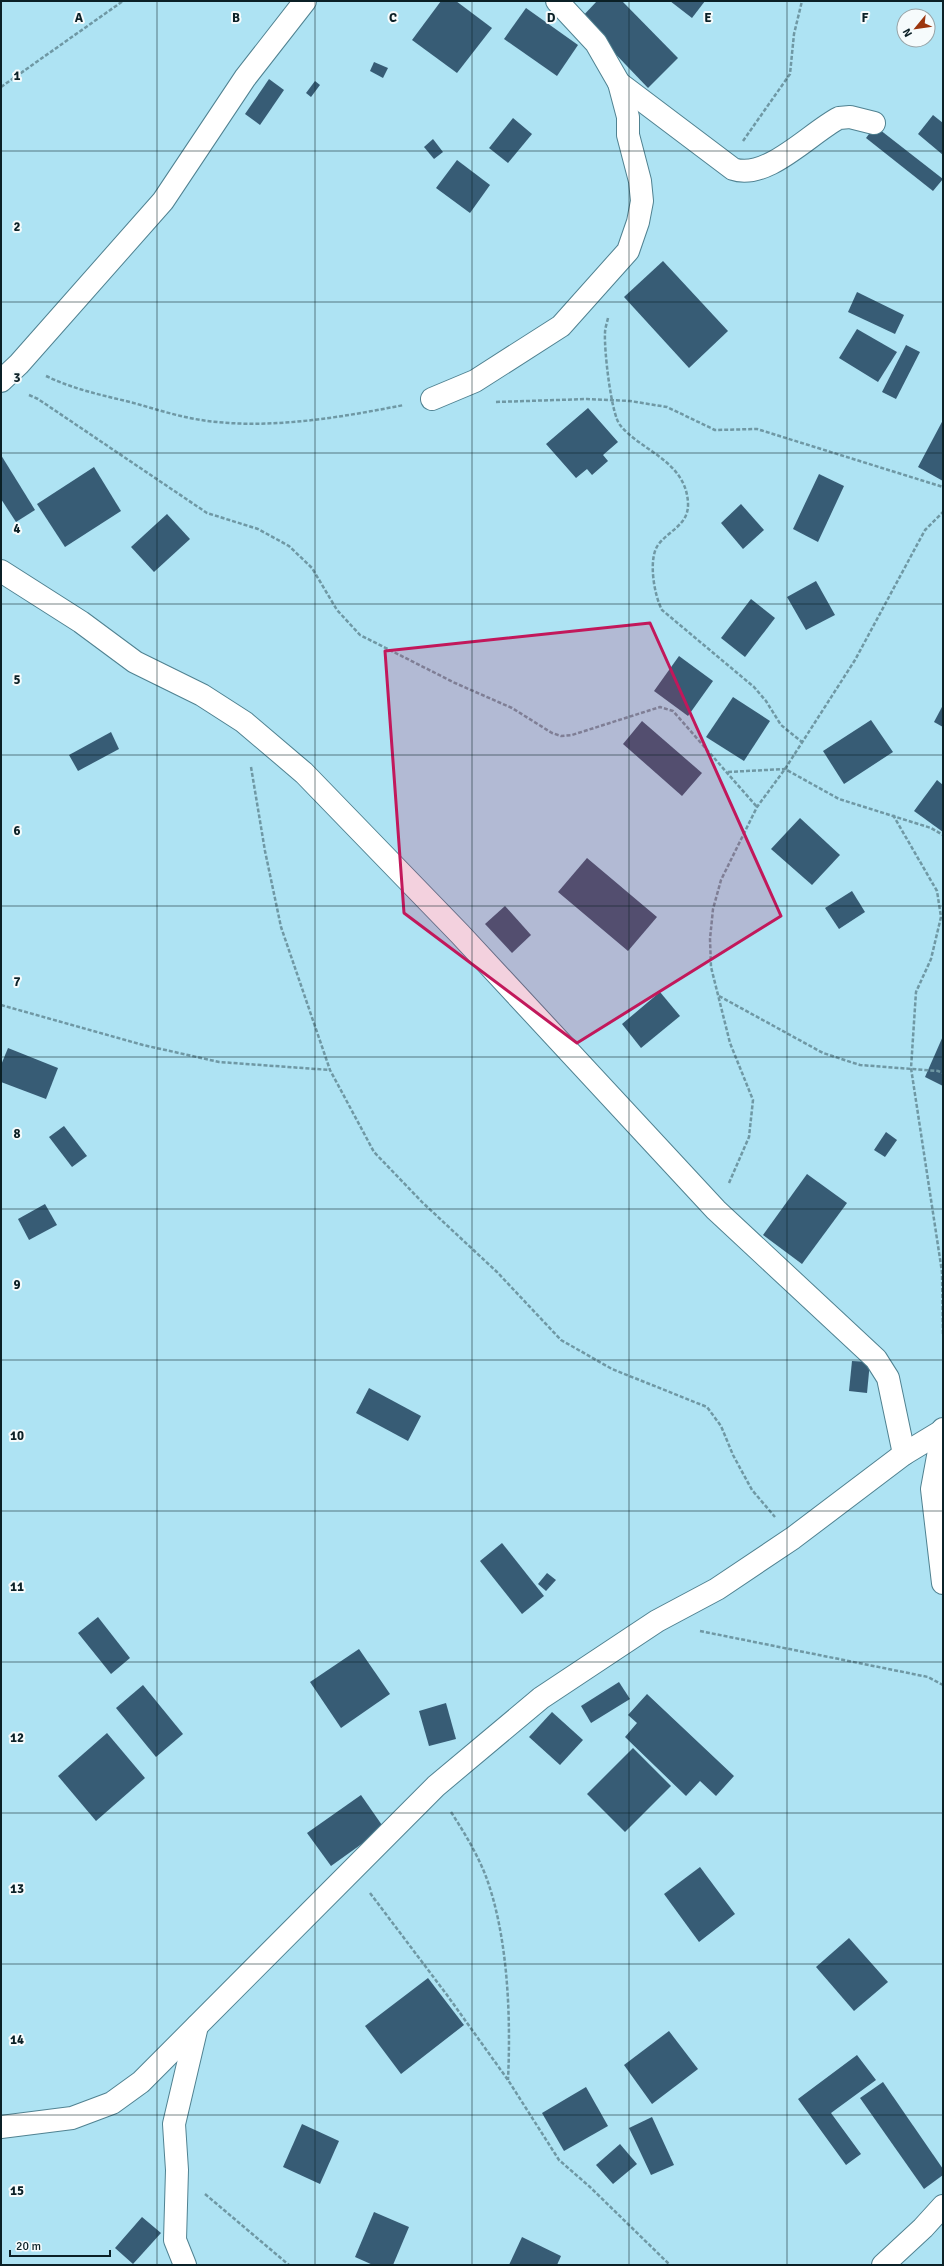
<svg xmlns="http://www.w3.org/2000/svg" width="944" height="2266" font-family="Signika,sans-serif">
	<rect width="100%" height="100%" fill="#aee3f3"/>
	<!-- building -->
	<g fill="#375c75">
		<polygon points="441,1 456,1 492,28 457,73 412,40"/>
		<polygon points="597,1 622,1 678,58 648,88 581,18"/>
		<polygon points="670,1 705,1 692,18"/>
		<polygon points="526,8 578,45 557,76 504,39"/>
		<polygon points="374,62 388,68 383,78 370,71"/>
		<polygon points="269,79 284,90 260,125 245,114"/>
		<polygon points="315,81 320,85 311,97 306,93"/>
		<polygon points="933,115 943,123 943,155 918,134"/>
		<polygon points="513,118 532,134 508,163 489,148"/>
		<polygon points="875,126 943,179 933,191 866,138"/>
		<polygon points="433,139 443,152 434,159 424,147"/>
		<polygon points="457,160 490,185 470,213 436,188"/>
		<polygon points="663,261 728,331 689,368 624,297"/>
		<polygon points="857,292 904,315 895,334 848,312"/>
		<polygon points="857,329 897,352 878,382 839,358"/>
		<polygon points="906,345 920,352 896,399 882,392"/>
		<polygon points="588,408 618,442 603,455 608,461 592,475 587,469 576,478 546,444"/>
		<polygon points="943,420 943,481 918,467"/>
		<polygon points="1,455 35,510 16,522 1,499"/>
		<polygon points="94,467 121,511 65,547 37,504"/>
		<polygon points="819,474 844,486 818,542 793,529"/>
		<polygon points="741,504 764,530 743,549 721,523"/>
		<polygon points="167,514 190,539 154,572 131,547"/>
		<polygon points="816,581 835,615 806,630 787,597"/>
		<polygon points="751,599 775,618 745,657 721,638"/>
		<polygon points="679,656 713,681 688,716 654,691"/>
		<polygon points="733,697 770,721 744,761 706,737"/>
		<polygon points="943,705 943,727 934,722"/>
		<polygon points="871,720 893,752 844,784 823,751"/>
		<polygon points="642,721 702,773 682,796 623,744"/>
		<polygon points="111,732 119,749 78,771 69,755"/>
		<polygon points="937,780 943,785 943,832 914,811"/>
		<polygon points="800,818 840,855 812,885 771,849"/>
		<polygon points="587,858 657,917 628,951 558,892"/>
		<polygon points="852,891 865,912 839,929 825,908"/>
		<polygon points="505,906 531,935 512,953 485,924"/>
		<polygon points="660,992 680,1016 641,1048 622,1024"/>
		<polygon points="943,1036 943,1086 925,1077"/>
		<polygon points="8,1048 58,1068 46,1099 1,1082 1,1065"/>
		<polygon points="64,1126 87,1156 72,1167 49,1137"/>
		<polygon points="886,1132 897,1140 885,1157 874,1150"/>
		<polygon points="807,1174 847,1203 802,1264 763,1235"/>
		<polygon points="45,1204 57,1225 29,1240 18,1219"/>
		<polygon points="852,1361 870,1362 867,1393 849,1391"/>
		<polygon points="369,1388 421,1416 408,1441 356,1413"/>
		<polygon points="502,1543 544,1596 522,1614 480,1561"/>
		<polygon points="547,1573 556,1580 546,1591 538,1584"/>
		<polygon points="98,1617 130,1658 111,1674 78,1633"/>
		<polygon points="359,1649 390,1694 341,1728 310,1682"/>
		<polygon points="619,1682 630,1699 591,1723 581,1706"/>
		<polygon points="143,1685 183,1734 156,1757 116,1708"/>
		<polygon points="647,1694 734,1776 716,1796 700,1781 686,1796 625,1737 637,1723 628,1715"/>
		<polygon points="446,1703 456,1739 429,1746 419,1711"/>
		<polygon points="552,1712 583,1740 560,1765 529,1737"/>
		<polygon points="107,1733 145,1778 96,1821 58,1776"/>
		<polygon points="633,1748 671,1786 625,1832 587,1794"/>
		<polygon points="361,1795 384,1828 331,1866 307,1833"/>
		<polygon points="700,1867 735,1914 699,1942 664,1894"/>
		<polygon points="849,1938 888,1982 854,2011 816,1967"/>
		<polygon points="428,1978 464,2025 401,2074 365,2026"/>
		<polygon points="669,2031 698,2069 652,2104 624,2065"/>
		<polygon points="857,2055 876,2080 831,2113 861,2154 846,2165 798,2099"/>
		<polygon points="883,2082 943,2169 943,2175 924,2189 860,2098"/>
		<polygon points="586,2087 608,2126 564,2151 542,2113"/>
		<polygon points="652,2117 674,2165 651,2175 629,2128"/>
		<polygon points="302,2124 339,2141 320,2184 283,2167"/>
		<polygon points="620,2144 637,2164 613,2184 596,2165"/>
		<polygon points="374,2212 409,2227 393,2265 373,2265 355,2257"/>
		<polygon points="142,2217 161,2233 133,2264 115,2248"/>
		<polygon points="522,2237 561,2256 557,2265 509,2265"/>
	</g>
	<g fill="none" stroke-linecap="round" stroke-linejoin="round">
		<defs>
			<g id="minor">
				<path d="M557 1 596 43 619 83 733 169C767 181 811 132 839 118L850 117 874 123"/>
				<polyline points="1,381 19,364 163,201 245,78 305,1"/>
				<polyline points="432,399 475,381 561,326 628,251 638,222 642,201 640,181 628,135 628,117 619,83"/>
				<polyline points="1,571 81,622 135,662 202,695 244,722 304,773 460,934 716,1210 876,1359 888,1378 904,1454"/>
				<polyline points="943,1429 932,1489 943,1583"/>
				<polyline points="1,2127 72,2118 112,2103 141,2082 436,1786 541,1698 657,1621 717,1589 793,1538 904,1454 942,1431"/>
				<polyline points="185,2265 175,2240 177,2170 174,2124 197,2026"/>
				<polyline points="883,2265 923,2228 943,2206"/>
			</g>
		</defs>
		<!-- minor casing -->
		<use href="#minor" stroke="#508291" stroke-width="24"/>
		<!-- path -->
		<g stroke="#6f98a4" stroke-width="2.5" stroke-dasharray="4 2" stroke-linecap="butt">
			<polyline points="1,87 123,1"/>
			<polyline points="743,141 790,74 794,34 802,1"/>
			<path d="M608 318C607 323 605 328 605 333 604 349 611 414 620 425 641 451 686 461 688 503 689 525 669 530 658 545 648 559 654 595 662 610L754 687 766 701 781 725 802 742"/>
			<path d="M46 376C73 389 101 395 130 402 152 408 173 415 195 419 263 431 337 418 404 405"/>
			<polyline points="29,395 38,399 207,513 258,529 289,546 312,568 337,610 360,635 455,683 512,708 552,733 561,736 572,735 660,707 673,711 757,807"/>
			<polyline points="496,402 587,399 630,401 667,407 715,430 757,429 943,487"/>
			<polyline points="251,767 265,851 281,927 330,1070 374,1152 423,1203 497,1272 561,1340 612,1369 707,1407 721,1426 733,1455 752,1490 775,1517"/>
			<polyline points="728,772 785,769 839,799 931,828 943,835"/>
			<polyline points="893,815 937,891 941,917 931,959 916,992 911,1068 942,1272 943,1335"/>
			<polyline points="719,996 823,1053 860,1065 938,1071 943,1073"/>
			<polyline points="1,1005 143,1045 219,1062 330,1070"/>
			<polyline points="729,1183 749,1137 753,1100 730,1043 711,967 710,939 713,909 721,880 757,807 785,769 855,660 925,530 943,512"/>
			<polyline points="700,1631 928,1677 943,1685"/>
			<path d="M451 1812C464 1832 476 1852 485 1874 508 1934 511 2016 508 2080"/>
			<polyline points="370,1893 447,1995 508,2080 559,2160 590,2187 670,2265"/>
			<polyline points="205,2194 289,2265"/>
		</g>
		<!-- minor -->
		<use href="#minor" stroke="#fff" stroke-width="22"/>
	</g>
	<!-- marked area -->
	<path fill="#c2185b" fill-opacity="0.2" stroke="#c2185b" stroke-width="3" stroke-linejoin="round" d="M650 623 781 916 577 1043 404 913 385 651Z"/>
	<!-- grid -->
	<path fill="none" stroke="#0b2026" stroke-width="1" stroke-opacity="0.55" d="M157 1V2265M315 1V2265M472 1V2265M629 1V2265M787 1V2265M1 151H943M1 302H943M1 453H943M1 604H943M1 755H943M1 906H943M1 1057H943M1 1209H943M1 1360H943M1 1511H943M1 1662H943M1 1813H943M1 1964H943M1 2115H943"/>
	<g font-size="13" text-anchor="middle" font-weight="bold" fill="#0b2026" stroke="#f6fbfc" stroke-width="4" stroke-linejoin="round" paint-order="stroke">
		<text x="79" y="22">A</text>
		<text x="236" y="22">B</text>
		<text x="393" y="22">C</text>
		<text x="551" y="22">D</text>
		<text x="708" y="22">E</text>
		<text x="865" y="22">F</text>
		<text x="17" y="80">1</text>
		<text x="17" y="231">2</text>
		<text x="17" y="382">3</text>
		<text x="17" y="533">4</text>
		<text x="17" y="684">5</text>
		<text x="17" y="835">6</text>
		<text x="17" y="986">7</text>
		<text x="17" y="1138">8</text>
		<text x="17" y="1289">9</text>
		<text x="17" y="1440">10</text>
		<text x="17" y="1591">11</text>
		<text x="17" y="1742">12</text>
		<text x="17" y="1893">13</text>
		<text x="17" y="2044">14</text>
		<text x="17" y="2195">15</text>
	</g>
	<!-- border -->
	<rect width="944" height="2266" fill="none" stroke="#0b2026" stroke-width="4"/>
	<!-- north arrow -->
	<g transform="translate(916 28) rotate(241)"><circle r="19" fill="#f6fbfc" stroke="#98a3a6"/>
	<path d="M0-3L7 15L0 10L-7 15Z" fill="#9c360e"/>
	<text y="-6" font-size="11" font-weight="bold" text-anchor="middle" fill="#0b2026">N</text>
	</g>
	<!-- scale -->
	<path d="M10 2250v6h100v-6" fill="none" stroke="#0b2026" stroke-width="2"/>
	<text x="16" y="2250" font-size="12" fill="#0b2026" stroke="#f6fbfc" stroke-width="3" paint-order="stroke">20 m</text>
</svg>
